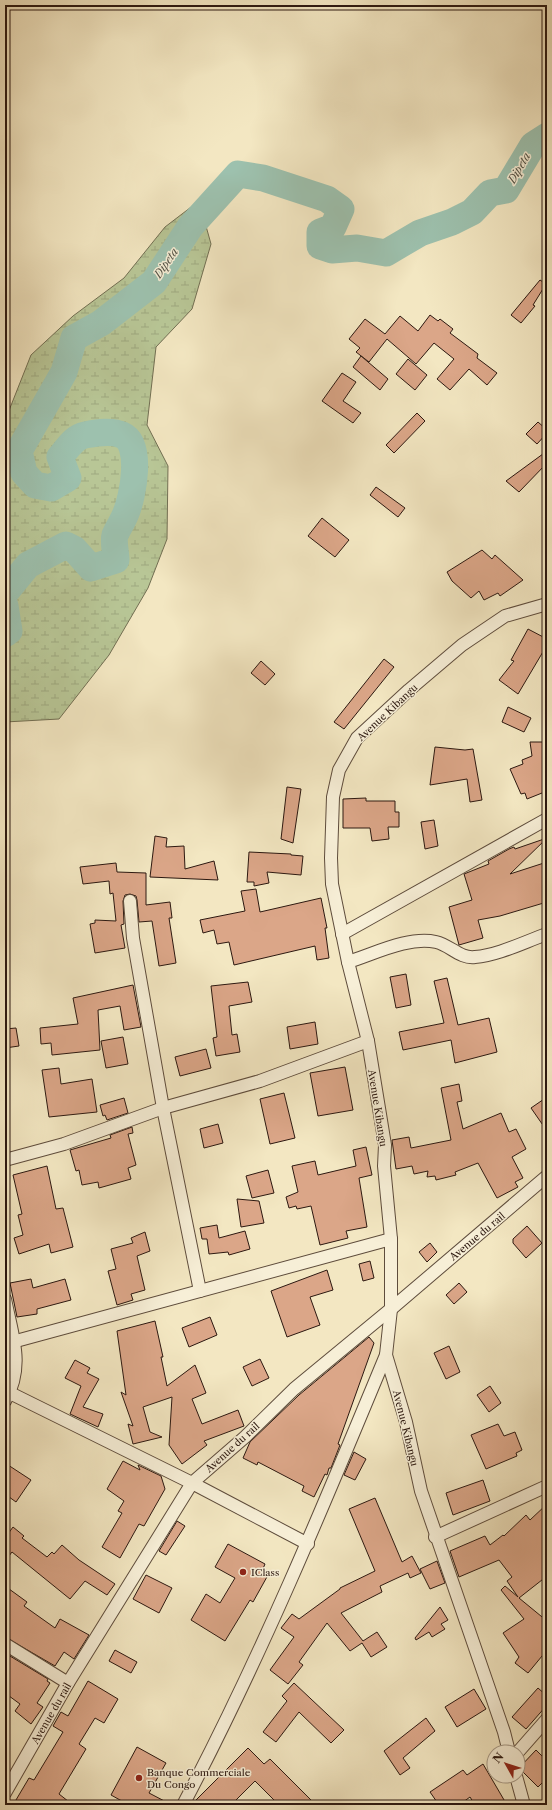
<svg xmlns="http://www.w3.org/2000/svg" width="552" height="1810" font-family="'Libre Caslon Text',serif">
	<defs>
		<pattern id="wetland-marsh" width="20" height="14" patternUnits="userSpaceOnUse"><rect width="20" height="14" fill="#b8c696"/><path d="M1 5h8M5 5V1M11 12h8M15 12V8" fill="none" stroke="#9ea980"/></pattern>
	</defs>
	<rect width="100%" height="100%" fill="#f3e7c2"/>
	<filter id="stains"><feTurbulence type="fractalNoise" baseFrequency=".005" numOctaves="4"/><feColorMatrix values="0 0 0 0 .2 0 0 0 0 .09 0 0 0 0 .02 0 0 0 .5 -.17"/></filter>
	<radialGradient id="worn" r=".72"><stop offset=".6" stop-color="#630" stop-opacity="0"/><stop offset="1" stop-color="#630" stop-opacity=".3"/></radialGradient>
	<!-- wetland -->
	<polygon fill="url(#wetland-marsh)" stroke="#726f53" points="199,201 211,244 192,309 156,347 147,425 168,466 167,539 148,588 109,655 59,719 5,722 5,423 8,413 31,355 73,316 124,278 165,227"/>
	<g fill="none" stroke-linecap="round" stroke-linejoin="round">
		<!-- river -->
		<g stroke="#9dc1ae" stroke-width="27">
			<path d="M5 593 28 565 66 545 74 549 91 568 116 560C116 553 113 542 115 535 118 528 123 521 126 513 133 496 143 444 122 435 111 430 96 433 85 435 74 437 67 449 60 457L68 478 51 488 35 485 24 473 19 451 64 372 74 338 101 323 154 282 190 227 238 174 263 178 327 199 341 209 333 227 320 232V246L332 250 357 248 386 253 420 233 452 222 472 212 490 193 506 190 533 145 547 136"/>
			<polyline points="5,606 9,631 5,634"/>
		</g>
	</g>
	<!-- building -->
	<g fill="#dba688" stroke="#2c1810">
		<polygon points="540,280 546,284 533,305 535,306 521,323 511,315"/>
		<polygon points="430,315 438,321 440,319 453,329 450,333 478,354 477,358 497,373 487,385 469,369 450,390 437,379 454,359 434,343 416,364 387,339 369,362 356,352 360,348 349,339 365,319 385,334 400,316 418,331"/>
		<polygon points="361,356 388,379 380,390 353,367"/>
		<polygon points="408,359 427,375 415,390 396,374"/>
		<polygon points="342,373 356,382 343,401 361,413 353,423 322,401"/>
		<polygon points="417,413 425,421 394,453 386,445"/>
		<polygon points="538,422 547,430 547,433 537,444 526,434"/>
		<polygon points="547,451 547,463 519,492 506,481"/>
		<polygon points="376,487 405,508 398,517 370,495"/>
		<polygon points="322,518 349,540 335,557 308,536"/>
		<polygon points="482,550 492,559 495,555 523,580 500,596 498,593 484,600 479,591 471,598 452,581 447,572"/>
		<polygon points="528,629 547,639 547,645 518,694 499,680 514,661 511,660"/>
		<polygon points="384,659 394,667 344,729 334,722"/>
		<polygon points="261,661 275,674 265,685 251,673"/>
		<polygon points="508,707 531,718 524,732 502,722"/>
		<polygon points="530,742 547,742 547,791 527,799 525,793 521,794 510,769 523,764 522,760 532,756"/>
		<polygon points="435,747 465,750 473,749 482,800 470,802 467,779 430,785"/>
		<polygon points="287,787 301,789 293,843 281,839"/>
		<polygon points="366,798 366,801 395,801 395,812 399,812 399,827 388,827 389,839 372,841 370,828 343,828 343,799"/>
		<polygon points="434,820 438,846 425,849 421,822"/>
		<polygon points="155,836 167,838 166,847 184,846 185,869 214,861 218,880 150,877"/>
		<polygon points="547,838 510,874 547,862 547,902 500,916 478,920 483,938 459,945 449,907 472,900 464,874 489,864 488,861 509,849 514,847 515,849"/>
		<polygon points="249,852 291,854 291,855 303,856 301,875 267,872 269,883 254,886 254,882 247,882"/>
		<polygon points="116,863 117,872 146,873 146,905 170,902 172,918 169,918 176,963 159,966 152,921 139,922 137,900 136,896 130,894 125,895 123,901 124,924 121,925 125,948 95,953 90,924 95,923 95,920 116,921 113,893 110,894 109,881 83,884 80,867"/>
		<polygon points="256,889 260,912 321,898 327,928 325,928 329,958 317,960 315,946 234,965 229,942 217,944 214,930 203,933 200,920 245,911 241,891"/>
		<polygon points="406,974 411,1005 396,1008 390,977"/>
		<polygon points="447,978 458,1025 489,1018 497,1052 455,1063 451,1040 403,1050 399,1032 444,1023 434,981"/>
		<polygon points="248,982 252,1002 229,1006 232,1035 237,1034 240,1052 216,1056 213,1038 217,1037 211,986"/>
		<polygon points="133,985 141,1027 124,1030 120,1006 98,1010 100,1050 52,1055 51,1043 41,1044 40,1028 78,1024 73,998"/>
		<polygon points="315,1022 318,1044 290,1049 287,1027"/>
		<polygon points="16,1028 19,1046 5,1048 5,1029"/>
		<polygon points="123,1037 128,1064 106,1068 101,1041"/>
		<polygon points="206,1049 211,1068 180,1076 175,1057"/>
		<polygon points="345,1067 353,1110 318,1116 310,1073"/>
		<polygon points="59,1068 61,1084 92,1079 97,1112 49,1117 42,1070"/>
		<polygon points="459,1084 462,1101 457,1102 463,1129 501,1113 509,1132 516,1129 526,1149 512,1157 523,1178 515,1182 518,1187 497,1198 478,1163 455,1172 456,1175 436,1180 435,1176 427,1177 428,1171 414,1174 412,1166 396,1169 392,1140 409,1137 411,1148 451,1140 441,1088"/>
		<polygon points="284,1093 295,1138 270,1144 260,1099"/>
		<polygon points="547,1097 547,1131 531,1108"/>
		<polygon points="124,1098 128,1113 107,1120 105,1115 103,1116 100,1105"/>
		<polygon points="218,1124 223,1143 204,1148 200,1129"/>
		<polygon points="132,1127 133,1133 128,1134 136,1165 128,1168 131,1179 99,1188 98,1182 82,1185 79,1170 76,1171 70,1150 111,1138 110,1135"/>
		<polygon points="366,1147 372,1175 359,1178 367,1227 346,1231 348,1238 320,1245 311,1206 297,1209 296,1206 289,1208 286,1197 298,1192 292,1166 315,1161 318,1175 356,1166 353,1150"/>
		<polygon points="47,1166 56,1209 63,1208 73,1247 51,1253 49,1244 19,1254 14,1238 23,1235 18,1215 22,1214 13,1175"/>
		<polygon points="268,1170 274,1193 252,1198 246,1176"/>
		<polygon points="237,1199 259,1201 264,1223 241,1227"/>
		<polygon points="217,1225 219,1238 245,1231 250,1249 229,1255 228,1252 209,1254 207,1239 202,1239 200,1228"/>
		<polygon points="527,1226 542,1243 526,1258 513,1243 513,1239"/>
		<polygon points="145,1232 150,1251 137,1256 145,1290 131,1294 133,1300 117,1305 108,1271 116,1269 111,1249 133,1243 131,1238"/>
		<polygon points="430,1243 437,1252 427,1262 419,1252"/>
		<polygon points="370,1261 374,1278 363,1281 359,1264"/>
		<polygon points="327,1270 333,1290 310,1297 320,1325 287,1337 271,1291"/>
		<polygon points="31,1279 33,1288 65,1279 71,1300 37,1309 37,1314 17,1317 10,1283"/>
		<polygon points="459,1283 467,1292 454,1304 446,1295"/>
		<polygon points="210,1317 217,1335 189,1347 182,1328"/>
		<polygon points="155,1321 163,1357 161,1357 167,1386 195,1365 206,1393 192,1399 202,1424 238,1410 244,1426 204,1441 207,1445 182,1464 169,1445 172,1397 143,1407 150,1432 162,1437 133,1444 128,1424 133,1426 121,1392 126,1395 117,1331"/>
		<polygon points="369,1337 374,1343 338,1444 340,1445 331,1468 329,1468 327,1475 325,1474 314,1497 302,1491 304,1486 258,1462 257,1465 243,1458 250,1442 299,1395"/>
		<polygon points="449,1346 460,1372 446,1379 434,1353"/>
		<polygon points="260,1359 269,1378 252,1386 243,1367"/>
		<polygon points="75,1360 90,1368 87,1373 99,1379 83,1407 103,1414 98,1427 70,1414 81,1386 65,1378"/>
		<polygon points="490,1386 501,1403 489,1412 477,1395"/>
		<polygon points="498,1424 504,1436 515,1432 522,1450 516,1453 517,1456 486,1469 471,1435"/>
		<polygon points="354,1452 366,1459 355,1480 344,1475"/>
		<polygon points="123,1461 140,1470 138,1465 161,1476 165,1489 144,1526 139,1524 120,1558 102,1547 122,1513 118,1511 124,1501 107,1489"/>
		<polygon points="5,1463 31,1480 16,1502 5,1494"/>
		<polygon points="483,1480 490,1501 453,1515 446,1493"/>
		<polygon points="375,1498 402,1562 412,1556 421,1573 410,1578 408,1573 380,1586 382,1592 341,1613 363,1641 377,1632 387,1647 371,1657 362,1643 350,1651 327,1623 299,1662 303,1665 288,1684 270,1670 294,1637 281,1628 292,1614 299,1619 340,1589 340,1588 375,1571 349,1509"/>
		<polygon points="547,1504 547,1576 519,1598 547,1621 547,1650 528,1673 515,1663 519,1657 503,1633 524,1619 501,1590 505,1586 518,1597 507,1581 512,1577 499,1560 459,1577 450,1551 485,1536 490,1545 503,1535 504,1536 526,1515 530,1520"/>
		<polygon points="177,1521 185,1526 166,1555 159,1551"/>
		<polygon points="13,1527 24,1536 22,1538 47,1557 52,1552 54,1554 62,1545 79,1560 115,1584 107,1595 85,1581 70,1599 12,1552 5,1561 5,1538"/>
		<polygon points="228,1544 265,1564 262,1571 268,1575 253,1602 250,1600 225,1641 191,1620 206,1594 220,1603 235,1578 215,1567"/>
		<polygon points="437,1561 445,1583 430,1589 420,1569"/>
		<polygon points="146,1575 172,1588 159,1613 133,1599"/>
		<polygon points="5,1586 27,1602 24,1606 55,1628 60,1619 89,1635 74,1659 64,1652 55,1666 5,1637"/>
		<polygon points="440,1607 448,1620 441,1624 445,1629 432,1637 429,1632 416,1640 415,1638"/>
		<polygon points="115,1650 137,1662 131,1673 109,1661"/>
		<polygon points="5,1653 48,1679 47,1681 50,1683 37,1703 43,1707 31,1724 15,1711 20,1704 5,1693"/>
		<polygon points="88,1681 118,1699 104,1723 95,1718 79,1744 86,1749 59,1794 73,1805 13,1805 29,1778 34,1780 63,1732 53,1726 61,1712 68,1716"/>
		<polygon points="294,1683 344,1730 331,1743 299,1712 276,1742 263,1732 287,1701 282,1696"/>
		<polygon points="538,1688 547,1696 547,1705 526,1729 512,1717"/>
		<polygon points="474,1689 486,1709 457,1727 445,1707"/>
		<polygon points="426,1718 435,1731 403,1758 410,1768 400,1775 384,1751"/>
		<polygon points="137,1747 166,1763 149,1793 172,1805 129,1805 111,1795"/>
		<polygon points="248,1748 264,1764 270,1759 316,1805 279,1805 255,1781 231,1805 191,1805"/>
		<polygon points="536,1750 547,1761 547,1778 538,1787 519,1768"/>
		<polygon points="483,1764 507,1805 475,1805 470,1797 459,1805 439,1805 430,1792 463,1770 467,1775"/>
	</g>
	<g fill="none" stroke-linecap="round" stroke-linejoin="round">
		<defs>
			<g id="street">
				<polyline points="130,901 133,938 163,1108 200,1291"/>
				<polyline points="342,934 547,819"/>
				<path d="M348 962C374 954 408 936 436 942 450 945 460 959 475 957 499 955 524 942 547 934"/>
				<polyline points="5,1160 64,1144 163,1108 260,1081 368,1041"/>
				<path d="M5 1299C12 1335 25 1366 5 1401"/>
				<polyline points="5,1344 391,1239"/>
				<polyline points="10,1393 192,1483 308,1544"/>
				<polyline points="435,1537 547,1486"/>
				<polyline points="5,1644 68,1683"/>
				<polyline points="509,1752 504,1732 421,1491 406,1422 386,1355 391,1309 391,1239 384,1166 385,1145 368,1041 348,962 332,884 331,858 333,797 339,770 357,738 409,690 462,645 505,616 547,604"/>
				<polyline points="518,1752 547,1719"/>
				<polyline points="516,1776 524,1805"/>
				<polyline points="5,1793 68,1683 192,1483 245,1437 294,1389 391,1309 547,1176"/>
				<path d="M183 1805C260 1659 323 1507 386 1355"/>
			</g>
		</defs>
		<!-- street casing -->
		<use href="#street" stroke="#5e4c3c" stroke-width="14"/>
		<!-- street -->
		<use href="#street" stroke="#f7efd7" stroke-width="12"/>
	</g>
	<!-- markers -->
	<g fill="#8f2418" stroke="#f7efd7" stroke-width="1.5">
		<circle cx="243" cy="1572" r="4"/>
		<circle cx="139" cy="1778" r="4"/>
	</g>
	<g text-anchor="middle" stroke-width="3" stroke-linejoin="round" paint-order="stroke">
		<!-- street labels -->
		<g font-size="10" fill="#2c1810" stroke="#f7efd7">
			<text transform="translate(387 712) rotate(-43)" y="4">Avenue Kibangu</text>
			<text transform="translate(378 1108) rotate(81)" y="4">Avenue Kibangu</text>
			<text transform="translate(477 1236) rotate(-40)" y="4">Avenue du rail</text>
			<text transform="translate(406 1428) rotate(76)" y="4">Avenue Kibangu</text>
			<text transform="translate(232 1447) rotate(-42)" y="4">Avenue du rail</text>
			<text transform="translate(51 1713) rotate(-60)" y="4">Avenue du rail</text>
		</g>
		<!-- poi labels -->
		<g font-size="10" fill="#2c1810" stroke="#f7efd7" text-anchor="start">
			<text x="251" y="1576">IClass</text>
			<text x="147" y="1776">Banque Commerciale<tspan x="147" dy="12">Du Congo</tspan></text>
		</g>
		<!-- water labels -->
		<g font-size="11" font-style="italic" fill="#545347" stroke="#f7efd7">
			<text transform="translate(519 168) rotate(-60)" y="4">Dipeta</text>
			<text transform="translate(166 263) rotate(-56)" y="4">Dipeta</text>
		</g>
	</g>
	<!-- margin -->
	<rect width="552" height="1810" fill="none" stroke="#f3e7c2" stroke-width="20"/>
	<rect x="6" y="6" width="540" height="1798" fill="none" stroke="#2c1810" stroke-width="2"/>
	<rect x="10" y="10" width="532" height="1790" fill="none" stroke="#2c1810"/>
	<!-- north arrow -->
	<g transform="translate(506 1764) rotate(309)"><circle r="19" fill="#f7efd7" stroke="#a69987"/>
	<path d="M0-3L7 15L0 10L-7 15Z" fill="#8f2418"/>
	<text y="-6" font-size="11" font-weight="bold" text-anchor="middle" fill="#2c1810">N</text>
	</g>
	<rect width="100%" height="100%" filter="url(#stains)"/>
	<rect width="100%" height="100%" fill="url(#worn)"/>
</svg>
